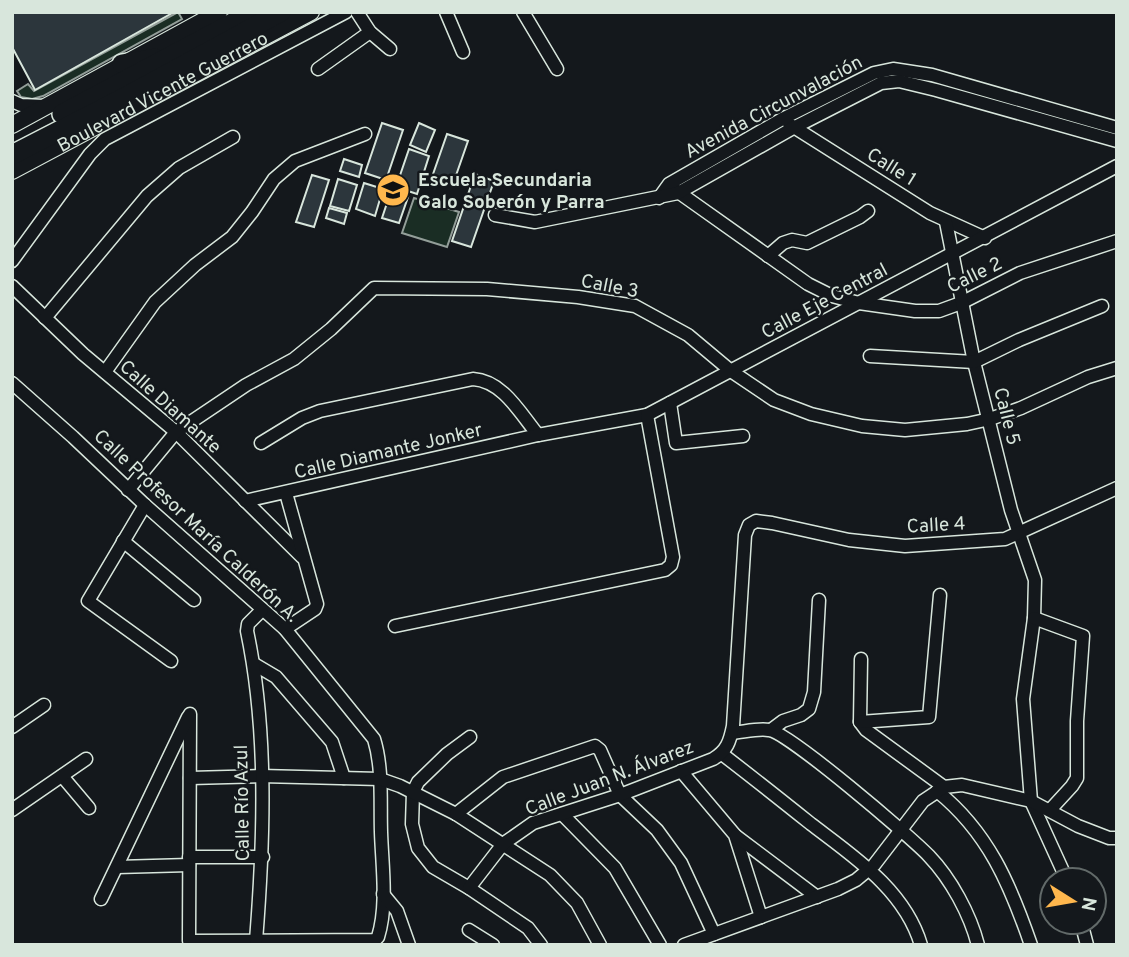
<svg xmlns="http://www.w3.org/2000/svg" width="1129" height="957" font-family="Overpass,sans-serif">
	<rect width="100%" height="100%" fill="#14181c"/>
	<!-- green -->
	<g fill="#1a2d24" stroke="#939e99" stroke-width="2">
		<polygon points="178,12 182,19 43,96 32,99 21,97 17,91 28,84 34,91"/>
		<polygon points="414,198 459,212 447,247 402,233"/>
	</g>
	<!-- building -->
	<g fill="#2c363c" stroke="#d8e6dc" stroke-width="2">
		<polygon points="12,12 174,12 35,90 12,47"/>
		<polygon points="382,123 403,130 386,180 365,173"/>
		<polygon points="419,123 435,130 426,152 410,145"/>
		<polygon points="447,134 468,141 453,184 432,177"/>
		<polygon points="409,149 429,156 417,194 396,187"/>
		<polygon points="344,159 362,165 359,177 340,171"/>
		<polygon points="475,174 494,181 471,247 452,241"/>
		<polygon points="312,175 329,180 314,227 296,222"/>
		<polygon points="338,179 357,185 349,211 330,206"/>
		<polygon points="364,183 383,189 375,216 356,209"/>
		<polygon points="391,191 408,197 399,223 382,218"/>
		<polygon points="329,208 347,213 344,224 326,218"/>
	</g>
	<g fill="none" stroke-linecap="round" stroke-linejoin="round">
		<defs>
			<g id="minor">
				<polyline points="357,12 370,32 390,49"/>
				<polyline points="446,12 463,52"/>
				<polyline points="523,12 557,69"/>
				<polyline points="318,69 370,32"/>
				<polyline points="12,101 21,105 44,106"/>
				<polyline points="789,124 930,213 985,238"/>
				<polyline points="674,189 808,284 832,296 859,303 915,311 939,311 961,303 1020,273 1117,241"/>
				<polyline points="659,198 669,184 784,118 874,73 893,69 932,75 1117,128"/>
				<polyline points="495,215 535,222 678,193 793,128 881,83 899,81 936,90 1117,141"/>
				<polyline points="946,222 974,362 1011,510 1035,580 1034,618 1023,699 1031,801 1067,880"/>
				<polyline points="768,256 783,243 792,240 807,243 860,217 868,211"/>
				<polyline points="12,261 90,154 105,139 346,12"/>
				<polyline points="12,286 83,354 176,432 302,557"/>
				<polyline points="45,318 147,196 179,168 233,137"/>
				<polyline points="870,356 974,362 1019,340 1102,306"/>
				<polyline points="105,372 155,302 195,265 232,237 252,212 274,179 295,161 365,134"/>
				<path d="M12 383 73 437 145 505 285 629 374 739C383 768 380 802 381 832 382 865 388 905 378 937L375 940 189 941 190 714"/>
				<polyline points="670,403 676,443 743,436"/>
				<path d="M261 443 302 418 320 411 473 379C503 381 520 413 538 435"/>
				<polyline points="128,490 176,432 246,385 294,359 331,329 374,288 487,289 578,297 635,306 688,335 731,371 774,400 811,414 862,426 905,430 967,424 990,419 1021,408 1088,377 1117,368"/>
				<polyline points="245,501 538,435 647,415 1117,166"/>
				<polyline points="145,505 88,601 171,661"/>
				<polyline points="123,541 194,600"/>
				<polyline points="1034,618 1083,636 1077,721 1077,778 1072,786 1050,810"/>
				<polyline points="395,626 665,570 671,565 673,557 647,415"/>
				<polyline points="285,629 315,609 317,604 286,493"/>
				<polyline points="861,659 860,722 866,730 944,787"/>
				<polyline points="254,664 276,677 332,742 344,778"/>
				<polyline points="860,722 929,717 940,595"/>
				<polyline points="12,727 44,705"/>
				<polyline points="771,730 783,721 801,715 809,709 814,692 819,600"/>
				<path d="M732 733C744 732 758 728 769 730 788 732 911 837 929 856 951 879 970 914 978 945"/>
				<polyline points="470,737 447,754 418,782 413,792 412,824 418,848 433,867 469,888 528,928 541,945"/>
				<path d="M722 754C752 777 781 800 811 824 853 856 905 890 921 945"/>
				<polyline points="681,771 735,835 761,917"/>
				<polyline points="62,776 89,808"/>
				<polyline points="190,778 261,776 380,779 400,786 456,814 550,875 577,903 600,945"/>
				<path d="M937 791C988 832 1010 884 1031 945"/>
				<polyline points="12,810 86,759"/>
				<polyline points="456,814 503,777 595,746 600,750 620,795 657,830 681,863 714,934"/>
				<polyline points="562,814 615,868 660,945"/>
				<polyline points="736,836 817,897"/>
				<polyline points="189,857 263,857"/>
				<polyline points="117,867 189,865"/>
				<path d="M469 888 503 844 533 823 620 795 713 759C727 751 730 741 733 726L745 535 749 525 756 521 772 523 849 540 905 546 1005 539 1117 488"/>
				<polyline points="383,894 397,911 409,945"/>
				<polyline points="101,899 188,717"/>
				<polyline points="1081,922 1087,945"/>
				<polyline points="469,930 493,945"/>
				<path d="M256 941C264 840 268 731 247 631L248 624 262 610"/>
				<polyline points="684,945 838,889 856,880 874,865 923,801 944,787 962,785 1031,801 1078,826 1109,838 1117,838"/>
			</g>
			<g id="major">
				<polyline points="12,125 219,12"/>
				<path id="s1" d="M12 171 311 12"/>
			</g>
			<g id="highway">
				<polyline points="122,64 155,58"/>
				<polyline points="62,114 253,12"/>
				<polyline points="12,155 119,100 281,12"/>
			</g>
		</defs>
		<!-- minor casing -->
		<use href="#minor" stroke="#d8e6dc" stroke-width="15"/>
		<!-- major casing -->
		<use href="#major" stroke="#d8e6dc" stroke-width="18"/>
		<!-- highway casing -->
		<use href="#highway" stroke="#d8e6dc" stroke-width="22"/>
		<!-- minor -->
		<use href="#minor" stroke="#14181c" stroke-width="12"/>
		<!-- major -->
		<use href="#major" stroke="#14181c" stroke-width="16"/>
		<!-- highway -->
		<use href="#highway" stroke="#14181c" stroke-width="19"/>
	</g>
	<!-- icons -->
	<defs>
		<symbol id="school-disc" viewBox="-11 -11 22 22"><circle r="9.5" fill="#ffb74d" stroke="#14181c"/><path d="M0-5L7-2L0 1L-7-2ZM-4 1L0 2.5L4 1V4Q0 6-4 4Z" fill="#111"/></symbol>
	</defs>
	<g fill-rule="evenodd">
		<use href="#school-disc" x="374" y="171" width="38" height="38"/>
	</g>
	<g text-anchor="middle" stroke-width="5" stroke-linejoin="round" paint-order="stroke">
		<!-- street labels -->
		<g font-size="19" fill="#d8e6dc" stroke="#14181c">
			<text dy="7" stroke="none"><textPath href="#s1" startOffset="170">Boulevard Vicente Guerrero</textPath></text>
			<text transform="translate(773 106) rotate(-28)" y="7">Avenida Circunvalación</text>
			<text transform="translate(892 166) rotate(32)" y="7">Calle 1</text>
			<text transform="translate(974 274) rotate(-26)" y="7">Calle 2</text>
			<text transform="translate(610 285) rotate(11)" y="7">Calle 3</text>
			<text transform="translate(824 300) rotate(-28)" y="7">Calle Eje Central</text>
			<text transform="translate(171 406) rotate(42)" y="7">Calle Diamante</text>
			<text transform="translate(1008 416) rotate(76)" y="7">Calle 5</text>
			<text transform="translate(388 450) rotate(-13)" y="7">Calle Diamante Jonker</text>
			<text transform="translate(936 524) rotate(-3)" y="7">Calle 4</text>
			<text transform="translate(197 525) rotate(43)" y="7">Calle Profesor María Calderón A.</text>
			<text transform="translate(609 777) rotate(-21)" y="7">Calle Juan N. Álvarez</text>
			<text transform="translate(241 803) rotate(-91)" y="7">Calle Río Azul</text>
		</g>
		<!-- poi labels -->
		<g font-size="19" font-weight="bold" fill="#d8e6dc" stroke="#14181c" text-anchor="start">
			<text x="418" y="186">Escuela Secundaria<tspan x="418" dy="22">Galo Soberón y Parra</tspan></text>
		</g>
	</g>
	<!-- border -->
	<rect width="1129" height="957" fill="none" stroke="#d8e6dc" stroke-width="28"/>
	<!-- north arrow -->
	<g transform="translate(1073 901) rotate(101)"><circle r="33" fill="#14181c" stroke="#626a69" stroke-width="2"/>
	<path d="M0-5L12 26L0 18L-12 26Z" fill="#ffb74d"/>
	<text y="-10" font-size="19" font-weight="bold" text-anchor="middle" fill="#d8e6dc">N</text>
	</g>
</svg>
